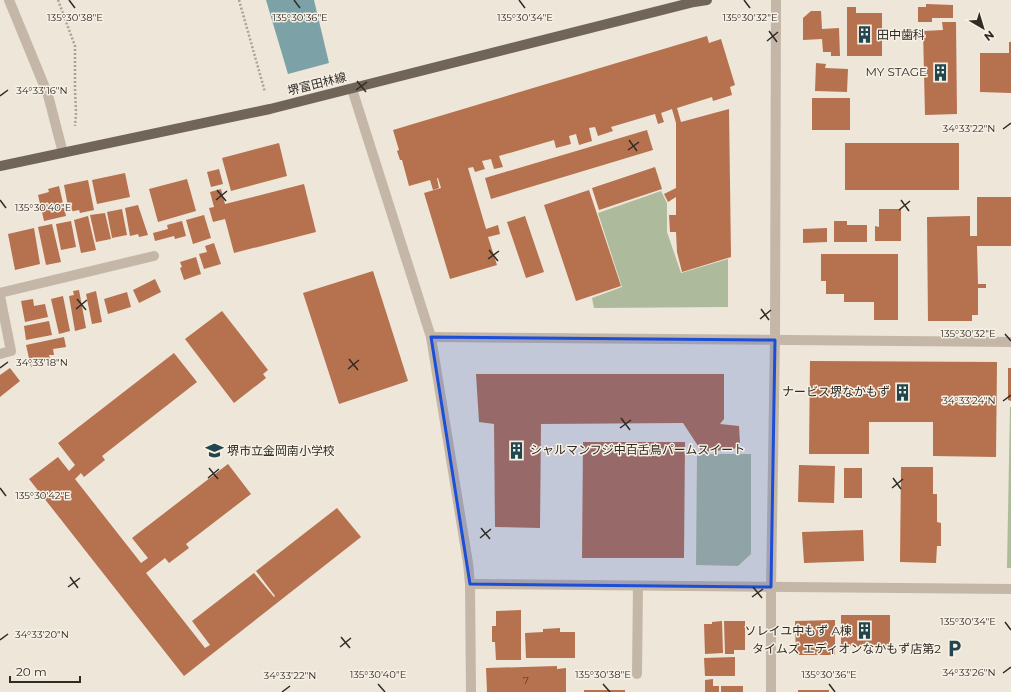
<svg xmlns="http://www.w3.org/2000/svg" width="1011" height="692" font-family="Montserrat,'Noto Sans JP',sans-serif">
	<rect width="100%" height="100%" fill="#ede6d9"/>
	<!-- green -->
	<g fill="#adba9b">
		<polygon points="661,191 667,203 667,232 681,273 728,259 728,307 594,308 592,298 622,287 598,213"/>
		<polygon points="1010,407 1011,407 1011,568 1007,568"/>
		<polygon points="697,454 751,454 751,554 738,566 696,565"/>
	</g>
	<!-- water -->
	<polygon fill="#7ca1a7" points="266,0 314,0 329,63 288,74"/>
	<!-- building -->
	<g fill="#b6714e">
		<polygon points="926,4 953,5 953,18 932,18 932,22 918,22 918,7 926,7"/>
		<polygon points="847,7 856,7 856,13 882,13 882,56 847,56"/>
		<polygon points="811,11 821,11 822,29 839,28 840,56 831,56 831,52 823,52 822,39 803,40 803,18"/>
		<polygon points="942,22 956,22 957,114 925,115 923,31 943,30"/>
		<polygon points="707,36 709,43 721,39 735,85 730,87 732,95 713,101 712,97 677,108 681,122 729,109 731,257 682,272 677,252 676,232 670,232 669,215 676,215 676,197 668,202 664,194 676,188 676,123 672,109 661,113 664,122 658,124 655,114 611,127 613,131 598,136 595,127 589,128 592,141 579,145 576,134 569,136 571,144 556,148 554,140 499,156 503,167 494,169 491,159 482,161 485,169 475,172 473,167 468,168 486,229 498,225 500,234 488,237 497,265 450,279 424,193 441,188 438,178 437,178 439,188 433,190 430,180 409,186 402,160 400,160 397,151 399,150 393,130"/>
		<polygon points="1009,42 1011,42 1011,93 980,92 980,53 1009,53"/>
		<polygon points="816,63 826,64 825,68 848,69 847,92 815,91"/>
		<rect x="812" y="98" width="38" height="32"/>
		<polygon points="647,130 653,150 491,199 485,178"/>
		<polygon points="279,143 287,176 231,191 222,158"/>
		<rect x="845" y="143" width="114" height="47"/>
		<polygon points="655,167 662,189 599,210 592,188"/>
		<polygon points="219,169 223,184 211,187 207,172"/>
		<polygon points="125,173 130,197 97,204 92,180"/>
		<polygon points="187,179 196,211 158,222 149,189"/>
		<polygon points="88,180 94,210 80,213 79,210 69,212 64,185"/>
		<polygon points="304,184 316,232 234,253 225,219 213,222 209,208 214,207 210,192 221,189 225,204"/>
		<polygon points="59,186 66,216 44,221 38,195 49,192 48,189"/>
		<polygon points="589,190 621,286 576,301 544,205"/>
		<polygon points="977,197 1011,197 1011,246 977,246 978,284 986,284 986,288 978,288 978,315 972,315 972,321 928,321 927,217 970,216 970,236 977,236"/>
		<polygon points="138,205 148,235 139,237 138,234 130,236 125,208"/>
		<polygon points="122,209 127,235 112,238 107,212"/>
		<polygon points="879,209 901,209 901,241 875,241 875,226 879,227"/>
		<polygon points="105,213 111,239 96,242 90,215"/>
		<polygon points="204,215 211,238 193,244 186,220"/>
		<polygon points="88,216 96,250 81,253 74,220"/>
		<polygon points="525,216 544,272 526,278 507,222"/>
		<polygon points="71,221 76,247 61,250 56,224"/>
		<polygon points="182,221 186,236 175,239 174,236 155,241 153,233 168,229 167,225"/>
		<polygon points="834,221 847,221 847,225 867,225 867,242 834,242"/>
		<polygon points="52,224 61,262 46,265 38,227"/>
		<polygon points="34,228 40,264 15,270 8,234"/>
		<polygon points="827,228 827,242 803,243 803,229"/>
		<polygon points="214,243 221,264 204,269 199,254 207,252 205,246"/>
		<polygon points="821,254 898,254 898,320 874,320 874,302 844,302 844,294 826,294 826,281 821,281"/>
		<polygon points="196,257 201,274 184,280 180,268 182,267 180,262"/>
		<polygon points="373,271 408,381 339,404 303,293"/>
		<polygon points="155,279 161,292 139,303 133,290"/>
		<polygon points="79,290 86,328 75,331 69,296 74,295 73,291"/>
		<polygon points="96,291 102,322 92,324 86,294"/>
		<polygon points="127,292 131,307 108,314 104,299"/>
		<polygon points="63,296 70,331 59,334 51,299"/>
		<polygon points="33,299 34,306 45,304 48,317 25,322 21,301"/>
		<polygon points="222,311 268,370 263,374 266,378 234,403 185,339"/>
		<polygon points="49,321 52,335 26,340 24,326"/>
		<polygon points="64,337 66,347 53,349 54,355 49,355 50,359 41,361 42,364 31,367 26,345"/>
		<polygon points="174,353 197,382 102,456 105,460 84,477 81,473 75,479 141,563 148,558 132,538 228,464 251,494 186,544 189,548 169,563 165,558 146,573 205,648 210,645 192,621 254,573 274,597 275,596 256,571 337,508 361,537 184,676 29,479 58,457 69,471 75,465 58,443"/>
		<polygon points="810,361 997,362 996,457 933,456 933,422 869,422 869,454 809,454"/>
		<polygon points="10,368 20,381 0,397 0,375"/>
		<polygon points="1008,368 1011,368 1011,401 1008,400"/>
		<polygon points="476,374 724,374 724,419 720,424 739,426 740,443 734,449 702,452 683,423 541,424 540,528 495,527 494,424 479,422"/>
		<polygon points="583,442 685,442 684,558 582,558"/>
		<polygon points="799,465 835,466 834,503 798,502"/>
		<polygon points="901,467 933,467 933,494 937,494 937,522 941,523 941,546 937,546 936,563 900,562"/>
		<rect x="844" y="468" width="18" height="30"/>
		<polygon points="863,530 864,561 804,563 802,532"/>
		<polygon points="521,610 521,660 496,660 495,642 492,642 492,626 496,626 496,611"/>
		<polygon points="841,615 890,615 890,647 841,646"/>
		<polygon points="835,620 835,655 796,655 795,621"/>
		<polygon points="722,621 723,653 705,654 704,624 712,624 712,622"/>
		<polygon points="724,621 745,621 745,650 734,650 734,654 725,654"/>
		<polygon points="560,628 560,632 575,632 575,658 526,658 525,633 543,632 543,629"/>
		<polygon points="735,657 735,676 705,676 704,658"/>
		<polygon points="557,666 557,669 566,668 566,692 487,692 486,668"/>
		<polygon points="713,679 713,686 719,686 719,692 705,692 705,680"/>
		<rect x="721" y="686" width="22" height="6"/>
		<rect x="584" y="690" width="41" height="2"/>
		<rect x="798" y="690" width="31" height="2"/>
	</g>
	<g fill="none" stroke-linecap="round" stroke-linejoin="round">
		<!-- path -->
		<g stroke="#afa191" stroke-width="2.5" stroke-dasharray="2 2" stroke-linecap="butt">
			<polyline points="58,0 75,46 75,89 76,113 75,126"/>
			<polyline points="239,0 265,92"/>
		</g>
		<!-- service -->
		<g stroke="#c4b7a7" stroke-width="10">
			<polyline points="9,0 48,95 63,153"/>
			<polyline points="637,674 638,586"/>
		</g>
		<!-- minor -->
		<g stroke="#c4b7a7" stroke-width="10">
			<polyline points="0,293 154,256"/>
			<polyline points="0,296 11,351 0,354"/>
		</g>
		<!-- tertiary -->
		<g stroke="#c4b7a7" stroke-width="10">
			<polyline points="352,89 431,337 468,563 470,584 471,692"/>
			<polyline points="431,337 1011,342"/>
			<polyline points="470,584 1011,589"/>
			<polyline points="771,692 771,587 775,340 776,0"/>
		</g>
		<!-- primary -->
		<polyline stroke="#716459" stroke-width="10" points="0,166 270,109 694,2 707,0"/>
	</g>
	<!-- marked area -->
	<path fill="#1d4ed8" fill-opacity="0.2" stroke="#1d4ed8" stroke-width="3" stroke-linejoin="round" d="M431 337 775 340 771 587 470 584Z"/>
	<!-- ticks -->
	<path fill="none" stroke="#312b26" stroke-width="1.5" d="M69 0 75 8M294 0 300 8M519 0 525 8M744 0 750 8M769 31 777 42M767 41 778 32M357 81 366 92M356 90 367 82M0 96 8 90M1003 129 1011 123M629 140 637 151M628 150 639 142M217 190 226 201M0 200 6 208M216 200 227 191M901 200 909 211M899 210 910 201M489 250 498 261M488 259 499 251M77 299 86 310M76 309 87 300M761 309 769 320M760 319 771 310M1005 334 1011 341M349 359 358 370M0 368 8 362M348 369 359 360M1003 401 1011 395M621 418 630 430M620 428 631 420M209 468 218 479M208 478 219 469M893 478 901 489M0 488 6 496M892 488 903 479M481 528 490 539M480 538 491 529M70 577 78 588M68 587 80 578M753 587 762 598M752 597 763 589M1005 622 1011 630M341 637 350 648M0 640 8 634M340 647 351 638M1003 673 1011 667M378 684 385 692M603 684 610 692M829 684 835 692M282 692 290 686"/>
	<!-- icons -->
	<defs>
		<symbol id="building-bare" viewBox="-9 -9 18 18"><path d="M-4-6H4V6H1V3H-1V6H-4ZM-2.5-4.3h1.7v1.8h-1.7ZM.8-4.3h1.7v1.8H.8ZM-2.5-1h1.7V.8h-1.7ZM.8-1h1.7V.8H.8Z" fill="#21464d" stroke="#f6f0e5" stroke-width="2.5" paint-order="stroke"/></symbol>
		<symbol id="school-bare" viewBox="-9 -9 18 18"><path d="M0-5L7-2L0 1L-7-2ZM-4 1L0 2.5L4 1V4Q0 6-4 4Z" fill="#21464d" stroke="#f6f0e5" stroke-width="2.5" paint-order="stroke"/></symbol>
		<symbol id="parking-bare" viewBox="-9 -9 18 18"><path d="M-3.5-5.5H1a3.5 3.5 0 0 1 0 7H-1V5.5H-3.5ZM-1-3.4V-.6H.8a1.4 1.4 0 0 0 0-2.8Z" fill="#21464d" stroke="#f6f0e5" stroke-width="2.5" paint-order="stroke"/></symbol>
	</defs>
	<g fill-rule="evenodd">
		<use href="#building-bare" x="852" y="22" width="25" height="25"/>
		<use href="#building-bare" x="928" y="60" width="25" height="25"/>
		<use href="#building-bare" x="890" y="380" width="25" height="25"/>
		<use href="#building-bare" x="504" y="438" width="25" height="25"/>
		<use href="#school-bare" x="202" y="438" width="25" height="25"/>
		<use href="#building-bare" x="852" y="618" width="25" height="25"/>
		<use href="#parking-bare" x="942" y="636" width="25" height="25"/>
	</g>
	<g text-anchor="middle" stroke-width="3" stroke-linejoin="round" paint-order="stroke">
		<!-- number labels -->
		<g font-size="10" fill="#523c30">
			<text x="526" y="684">7</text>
		</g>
		<!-- poi labels -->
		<g font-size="12" fill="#312b26" stroke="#f6f0e5" text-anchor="end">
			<text x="877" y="39" text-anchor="start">田中歯科</text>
			<text x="927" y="76">MY STAGE</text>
			<text x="890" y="396">ナービス堺なかもず</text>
			<text x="530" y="454" text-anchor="start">シャルマンフジ中百舌鳥パームスイート</text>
			<text x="227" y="455" text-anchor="start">堺市立金岡南小学校</text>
			<text x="852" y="635">ソレイユ中もず A棟</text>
			<text x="941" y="653">タイムズ エディオンなかもず店第2</text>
		</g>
		<!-- street labels -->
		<g font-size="12" fill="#312b26" stroke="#f6f0e5">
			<text transform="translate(317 84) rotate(-14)" y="4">堺富田林線</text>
		</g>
	</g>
	<g font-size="10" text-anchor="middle" fill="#312b26" stroke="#f6f0e5" stroke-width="3" stroke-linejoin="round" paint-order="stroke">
		<text x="75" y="21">135°30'38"E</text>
		<text x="300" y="21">135°30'36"E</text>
		<text x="525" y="21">135°30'34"E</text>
		<text x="750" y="21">135°30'32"E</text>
		<text x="42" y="94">34°33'16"N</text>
		<text x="969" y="132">34°33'22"N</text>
		<text x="43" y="211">135°30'40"E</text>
		<text x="968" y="337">135°30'32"E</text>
		<text x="42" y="366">34°33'18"N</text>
		<text x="969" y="404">34°33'24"N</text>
		<text x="43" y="499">135°30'42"E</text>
		<text x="968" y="625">135°30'34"E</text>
		<text x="42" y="638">34°33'20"N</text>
		<text x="969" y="676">34°33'26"N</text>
		<text x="378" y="678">135°30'40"E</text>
		<text x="603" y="678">135°30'38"E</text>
		<text x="829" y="678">135°30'36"E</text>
		<text x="290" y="679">34°33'22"N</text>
	</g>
	<!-- north arrow -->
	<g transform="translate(983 28) rotate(142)" stroke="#f6f0e5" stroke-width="3" paint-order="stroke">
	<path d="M0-3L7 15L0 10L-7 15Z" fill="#312b26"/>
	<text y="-6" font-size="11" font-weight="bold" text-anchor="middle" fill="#312b26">N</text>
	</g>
	<!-- scale -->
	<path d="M10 676v6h70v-6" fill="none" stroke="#312b26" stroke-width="2"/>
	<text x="16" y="676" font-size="12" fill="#312b26" stroke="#f6f0e5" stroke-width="3" paint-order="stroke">20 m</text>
</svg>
